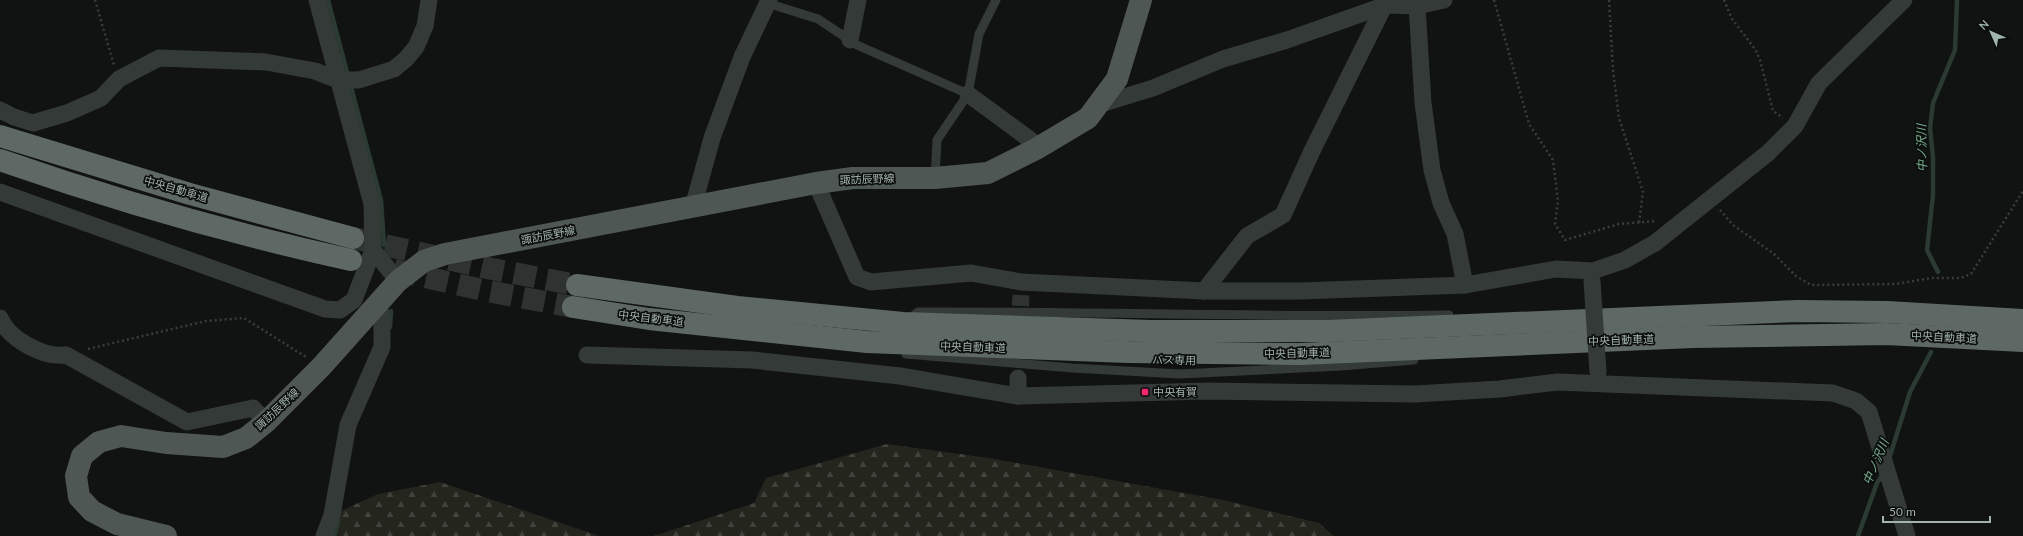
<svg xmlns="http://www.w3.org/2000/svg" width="2023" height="536" font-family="Lato,'Noto Sans JP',sans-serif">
	<defs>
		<pattern id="forest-firs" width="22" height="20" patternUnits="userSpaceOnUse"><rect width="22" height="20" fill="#24251d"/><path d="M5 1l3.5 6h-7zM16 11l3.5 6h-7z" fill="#41423b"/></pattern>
	</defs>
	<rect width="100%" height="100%" fill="#111212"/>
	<!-- forest -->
	<g fill="url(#forest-firs)">
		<polygon points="887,444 989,458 1223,500 1319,523 1334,536 654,536 754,503 766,478"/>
		<polygon points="440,482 599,536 323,536 332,515 378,494"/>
	</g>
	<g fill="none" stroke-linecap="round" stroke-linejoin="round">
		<!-- stream -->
		<g stroke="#2a3b31" stroke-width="4.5">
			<polyline points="328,0 348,76"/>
			<polyline points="350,83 381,200 384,245"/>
			<polyline points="1938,272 1927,250 1933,195 1933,157 1930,128 1933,103 1955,50 1957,0"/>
			<polyline points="390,327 391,311"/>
			<polyline points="1889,459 1910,392 1931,352"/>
			<polyline points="334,536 338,522"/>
			<polyline points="1858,536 1877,483 1882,475"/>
		</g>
		<!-- minor-tunnel -->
		<polyline stroke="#2e3231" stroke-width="17" stroke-dasharray="17 8" stroke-linecap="butt" points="1019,331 1021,295"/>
		<!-- motorway-tunnel -->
		<g stroke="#2e3231" stroke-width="22" stroke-dasharray="22 11" stroke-linecap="butt">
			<polyline points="353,238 492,269 577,285"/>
			<polyline points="394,270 487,291 573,307"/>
		</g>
		<!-- path -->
		<g stroke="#383e3c" stroke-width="2.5" stroke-dasharray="2 3" stroke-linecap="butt">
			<polyline points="95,0 114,65"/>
			<polyline points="1494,0 1529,124 1553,160 1558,201 1555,224 1565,240 1619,224 1657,221"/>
			<polyline points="1609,0 1613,70 1619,118 1643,192 1639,223"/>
			<polyline points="1724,0 1732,19 1755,49 1760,60 1773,111 1783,118"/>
			<polyline points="1720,210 1733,225 1774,254 1796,276 1811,285 1896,284 1931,278 1961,278 1971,274 2023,191"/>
			<polyline points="88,349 206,321 244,318 306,357"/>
		</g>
		<!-- service -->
		<g stroke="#343a38" stroke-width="9">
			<polyline points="767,3 818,19 857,45 968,94"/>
			<polyline points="935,178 937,140 968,94 979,34 996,0"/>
			<path d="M909 319 918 312C1095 311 1272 318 1449 315"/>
			<polyline points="906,354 1072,368 1180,374 1341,366 1414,360"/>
		</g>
		<!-- minor -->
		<g stroke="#343a38" stroke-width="17">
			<polyline points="1417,6 1423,103 1432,170 1441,203 1455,234 1465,285"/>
			<polyline points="850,40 858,0"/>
			<polyline points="968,94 1040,147"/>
			<polyline points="1098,105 1153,88 1223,59 1287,40 1386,5 1417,6 1444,0"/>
			<polyline points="0,110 14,117 33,123 67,113 101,98 119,79 159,58 266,62 315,71 338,80 359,80 394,69 406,59 416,47 425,26 429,0"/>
			<polyline points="816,183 857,277 871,282 971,273 1021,282 1204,291 1301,291 1465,285 1556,269 1593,271 1625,260 1655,243 1768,153 1795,126 1819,83 1904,0"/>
			<polyline points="0,192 325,309 340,310 354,300 373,250 372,204 317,0"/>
			<polyline points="693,207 712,138 742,57 769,0"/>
			<polyline points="373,250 398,281"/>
			<polyline points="1204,291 1247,236 1283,215 1312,151 1387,0"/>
			<path d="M0 318C9 339 43 358 66 355L187 422 253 408 266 422"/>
			<polyline points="587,355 752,360 900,376 1018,396"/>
			<polyline points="1018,378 1018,396 1208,391 1415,394 1500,389 1557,382 1833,393 1856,401 1869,412 1907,536"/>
			<polyline points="324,536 332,515 348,425 382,347 382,318 378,303"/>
		</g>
		<!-- primary -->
		<polyline stroke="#4e5754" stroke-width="22" points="166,536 117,524 92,511 79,497 76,476 82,456 99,442 121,436 166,443 223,447 246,438 266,422 321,367 398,281 424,261 445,254 816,183 853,178 935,178 988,173 1036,149 1088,118 1117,79 1141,0"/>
		<!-- motorway -->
		<g stroke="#5e6965" stroke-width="22">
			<polyline points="0,136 190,194 353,238"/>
			<path d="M0 160C115 200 232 234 351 260"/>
			<polyline points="577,285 737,307 903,323 1151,331 1328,331 1798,311 1887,312 2023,320"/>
			<polyline points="573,307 649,319 867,342 1128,352 1300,354 1693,337 1886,334 2023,341"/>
		</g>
		<!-- minor-bridge -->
		<polyline stroke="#343a38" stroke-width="17" points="1592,281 1598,372"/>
	</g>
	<!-- markers -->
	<rect fill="#f72474" stroke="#0c0d0d" stroke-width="1.5" x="1141" y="388" width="8" height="8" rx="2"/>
	<g text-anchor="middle" stroke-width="3.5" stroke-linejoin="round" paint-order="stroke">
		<!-- street labels -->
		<g font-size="11" fill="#a1b4ad" stroke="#0c0d0d">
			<text transform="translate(867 179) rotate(-2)" y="4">諏訪辰野線</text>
			<text transform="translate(176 189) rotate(16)" y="4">中央自動車道</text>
			<text transform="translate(548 235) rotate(-11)" y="4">諏訪辰野線</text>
			<text transform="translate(651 318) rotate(7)" y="4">中央自動車道</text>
			<text transform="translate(1944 337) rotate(3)" y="4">中央自動車道</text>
			<text transform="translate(1621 340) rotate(-2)" y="4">中央自動車道</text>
			<text transform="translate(973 347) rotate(2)" y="4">中央自動車道</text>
			<text transform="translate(1297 353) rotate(-1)" y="4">中央自動車道</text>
			<text transform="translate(1174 360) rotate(1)" y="4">バス専用</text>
			<text transform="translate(277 409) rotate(-43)" y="4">諏訪辰野線</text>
		</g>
		<!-- poi labels -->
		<g font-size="11" fill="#a1b4ad" stroke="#0c0d0d" text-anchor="start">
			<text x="1153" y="396">中央有賀</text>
		</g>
		<!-- water labels -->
		<g font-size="12" font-style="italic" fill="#77b18f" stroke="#0c0d0d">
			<text transform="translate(1922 148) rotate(-91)" y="4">中ノ沢川</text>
			<text transform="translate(1876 462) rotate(-67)" y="4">中ノ沢川</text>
		</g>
	</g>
	<!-- north arrow -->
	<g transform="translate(1991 32) rotate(315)" stroke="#0c0d0d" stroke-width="3" paint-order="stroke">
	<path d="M0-3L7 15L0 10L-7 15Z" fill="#a1b4ad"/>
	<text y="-6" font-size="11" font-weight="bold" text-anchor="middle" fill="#a1b4ad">N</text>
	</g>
	<!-- scale -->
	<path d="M1883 516v6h107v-6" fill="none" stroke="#a1b4ad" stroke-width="2"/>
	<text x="1889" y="516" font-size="12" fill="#a1b4ad" stroke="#0c0d0d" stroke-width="3" paint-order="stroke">50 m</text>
</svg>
